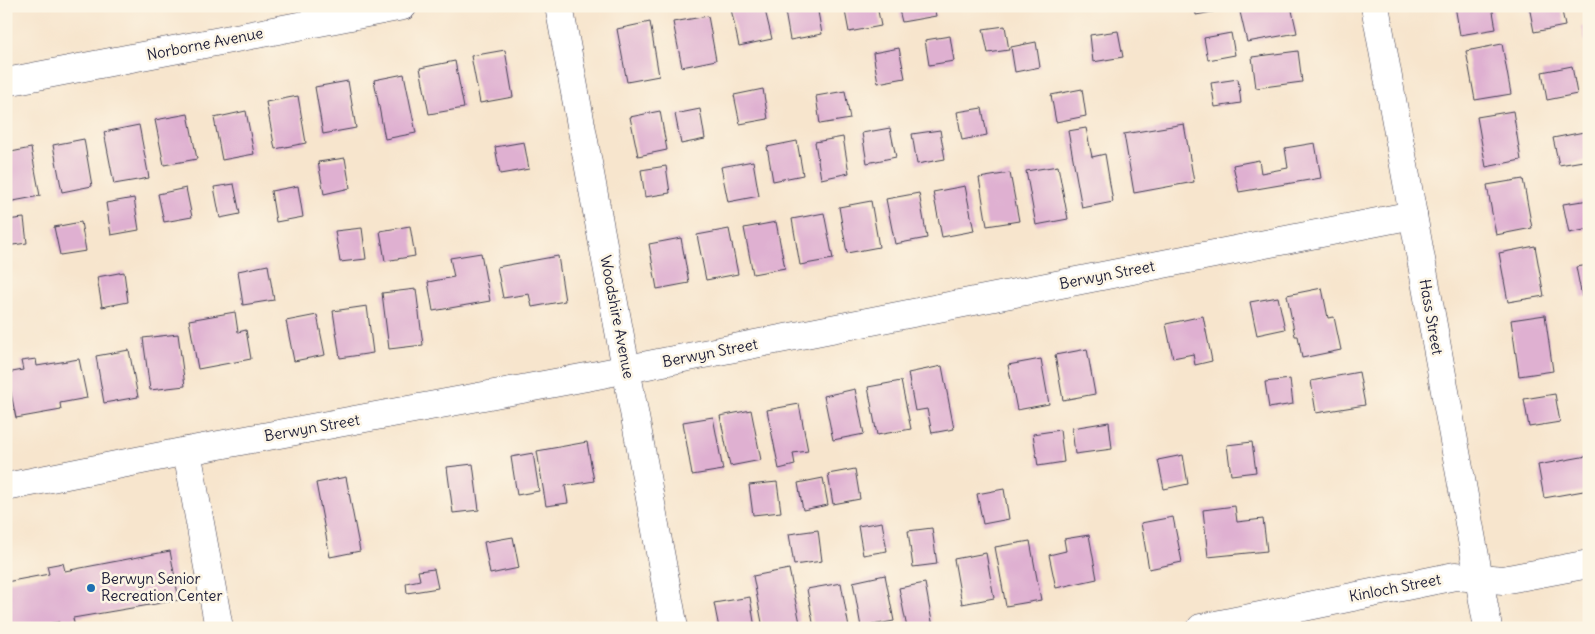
<svg xmlns="http://www.w3.org/2000/svg" width="1595" height="634" font-family="Delius,sans-serif">
	<rect width="100%" height="100%" fill="#fcf5e5"/>
	<filter id="ink" filterUnits="userSpaceOnUse"><feTurbulence type="fractalNoise" baseFrequency=".02" numOctaves="2"/><feDisplacementMap in="SourceGraphic" scale="10" xChannelSelector="R" yChannelSelector="G"/><feConvolveMatrix kernelMatrix="1 2 1 2 8 2 1 2 1" color-interpolation-filters="sRGB"/></filter>
	<filter id="wash" filterUnits="userSpaceOnUse"><feTurbulence type="fractalNoise" baseFrequency=".0096" numOctaves="4" result="noise"/><feDisplacementMap in="SourceGraphic" scale="20" xChannelSelector="R" yChannelSelector="G"/><feGaussianBlur stdDeviation="1.12" result="paint"/><feColorMatrix in="noise" values="0 0 0 0 0 0 0 0 0 0 0 0 0 0 0 0 0 1.4 0 .05"/><feComposite in="paint" operator="in"/></filter>
	<g filter="url(#wash)">
		<rect width="100%" height="100%" fill="#f7e5cd"/>
		<g id="blocks">
			<!-- building -->
			<g fill="#dfb0d1">
				<polygon points="747,6 764,6 772,39 739,46 731,9"/>
				<polygon points="784,6 817,6 822,34 790,40"/>
				<polygon points="844,6 877,6 881,26 849,32"/>
				<polygon points="898,6 934,6 936,16 902,22"/>
				<polygon points="956,6 970,6 970,7 957,10"/>
				<polygon points="1195,6 1227,6 1228,9 1196,15"/>
				<polygon points="1271,6 1291,6 1297,33 1247,42 1240,12"/>
				<polygon points="1455,6 1492,6 1496,29 1460,35"/>
				<polygon points="1529,6 1561,6 1565,26 1534,32"/>
				<polygon points="708,16 716,60 682,67 673,22"/>
				<polygon points="650,22 659,76 627,82 617,29"/>
				<polygon points="1589,25 1589,55 1588,55 1582,27"/>
				<polygon points="1005,26 1009,50 988,53 983,29"/>
				<polygon points="1118,31 1123,57 1093,62 1090,35"/>
				<polygon points="1231,33 1235,55 1208,60 1204,38"/>
				<polygon points="950,36 954,61 929,65 925,40"/>
				<polygon points="1036,42 1040,67 1015,72 1011,47"/>
				<polygon points="1502,44 1511,94 1475,100 1466,51"/>
				<polygon points="899,48 905,78 878,83 873,53"/>
				<polygon points="505,50 513,97 480,103 471,56"/>
				<polygon points="1298,51 1302,82 1256,88 1252,57"/>
				<polygon points="455,61 464,108 429,114 420,68"/>
				<polygon points="1572,66 1577,94 1547,100 1542,72"/>
				<polygon points="404,74 416,133 385,139 374,80"/>
				<polygon points="1238,79 1241,103 1215,107 1211,83"/>
				<polygon points="348,81 356,128 323,134 315,87"/>
				<polygon points="763,89 768,119 740,124 734,95"/>
				<polygon points="1082,89 1086,116 1056,122 1051,95"/>
				<polygon points="845,91 850,119 820,124 816,96"/>
				<polygon points="298,96 306,143 275,149 266,102"/>
				<polygon points="982,108 987,135 962,140 957,112"/>
				<polygon points="700,109 705,139 681,144 675,114"/>
				<polygon points="246,111 254,154 222,160 214,118"/>
				<polygon points="660,111 667,150 638,156 630,117"/>
				<polygon points="1513,111 1521,160 1486,167 1477,117"/>
				<polygon points="188,114 197,159 164,165 155,120"/>
				<polygon points="1184,124 1194,182 1134,193 1124,134"/>
				<polygon points="139,125 149,178 114,184 104,132"/>
				<polygon points="890,128 896,157 867,163 862,133"/>
				<polygon points="1086,128 1092,157 1105,154 1113,202 1082,208 1068,131"/>
				<polygon points="940,130 945,159 917,164 912,134"/>
				<polygon points="1584,132 1589,160 1559,165 1553,138"/>
				<polygon points="843,137 849,173 821,179 815,142"/>
				<polygon points="84,139 92,186 62,192 53,145"/>
				<polygon points="797,141 803,175 773,181 767,147"/>
				<polygon points="524,142 529,169 500,174 495,147"/>
				<polygon points="1315,143 1321,178 1239,192 1233,165 1259,160 1261,173 1288,168 1285,148"/>
				<polygon points="31,148 40,196 8,202 6,192 6,153"/>
				<polygon points="345,158 350,188 324,194 318,162"/>
				<polygon points="753,161 759,196 728,202 721,167"/>
				<polygon points="666,166 670,193 645,197 641,170"/>
				<polygon points="1058,166 1068,219 1036,225 1026,171"/>
				<polygon points="1010,173 1019,221 987,226 979,178"/>
				<polygon points="1523,179 1532,228 1496,235 1487,185"/>
				<polygon points="234,184 240,214 220,218 214,187"/>
				<polygon points="298,186 303,217 276,222 271,191"/>
				<polygon points="965,186 974,231 942,237 933,192"/>
				<polygon points="186,188 192,217 164,222 158,194"/>
				<polygon points="919,193 927,238 895,244 886,199"/>
				<polygon points="134,198 139,230 111,235 106,203"/>
				<polygon points="1589,200 1589,229 1569,233 1563,204"/>
				<polygon points="871,201 879,247 847,253 839,207"/>
				<polygon points="824,213 833,259 800,265 792,219"/>
				<polygon points="24,218 27,243 6,246 6,220"/>
				<polygon points="81,222 86,251 60,255 54,227"/>
				<polygon points="776,222 785,268 753,274 744,228"/>
				<polygon points="410,226 415,256 385,261 380,231"/>
				<polygon points="362,228 366,259 340,262 335,231"/>
				<polygon points="729,229 738,274 706,280 697,235"/>
				<polygon points="681,238 689,283 657,289 649,244"/>
				<polygon points="1535,246 1544,296 1508,302 1499,253"/>
				<polygon points="481,253 490,301 433,311 428,282 454,277 450,258"/>
				<polygon points="558,256 565,301 532,307 529,294 503,298 497,267"/>
				<polygon points="268,265 274,300 243,305 238,271"/>
				<polygon points="1589,265 1589,296 1582,297 1576,267"/>
				<polygon points="124,272 128,302 102,307 97,277"/>
				<polygon points="1322,288 1328,318 1334,317 1341,350 1302,358 1298,336 1295,336 1287,295"/>
				<polygon points="416,289 423,345 389,349 382,293"/>
				<polygon points="1278,297 1285,329 1257,335 1250,302"/>
				<polygon points="367,306 373,353 340,358 333,311"/>
				<polygon points="235,312 238,332 246,330 251,359 198,369 189,320"/>
				<polygon points="317,315 325,355 294,361 286,321"/>
				<polygon points="1545,315 1553,371 1519,376 1511,320"/>
				<polygon points="1203,316 1212,361 1195,365 1193,354 1173,358 1166,324"/>
				<polygon points="178,334 185,386 150,390 143,338"/>
				<polygon points="1087,349 1095,394 1063,400 1055,355"/>
				<polygon points="129,350 138,397 104,403 96,356"/>
				<polygon points="36,359 37,366 79,359 87,398 60,403 61,410 16,418 7,373 23,370 21,361"/>
				<polygon points="1041,359 1049,404 1017,410 1008,365"/>
				<polygon points="942,366 954,429 932,433 927,409 915,411 908,373"/>
				<polygon points="1359,372 1365,405 1316,413 1311,381"/>
				<polygon points="1290,379 1293,404 1269,408 1265,382"/>
				<polygon points="901,381 911,429 877,435 868,387"/>
				<polygon points="855,389 864,434 833,440 824,396"/>
				<polygon points="1555,394 1560,422 1529,427 1524,399"/>
				<polygon points="799,404 808,451 793,453 795,465 779,469 767,410"/>
				<polygon points="751,410 761,460 730,466 720,416"/>
				<polygon points="713,417 723,470 692,475 683,422"/>
				<polygon points="1109,422 1112,449 1075,454 1072,428"/>
				<polygon points="1060,430 1064,462 1038,466 1033,434"/>
				<polygon points="587,442 594,481 565,486 568,503 546,506 537,451"/>
				<polygon points="1252,442 1256,472 1231,475 1227,445"/>
				<polygon points="533,453 539,491 517,495 511,457"/>
				<polygon points="1183,455 1188,484 1164,489 1158,460"/>
				<polygon points="1587,456 1589,490 1544,498 1538,465"/>
				<polygon points="473,464 479,510 453,513 447,467"/>
				<polygon points="855,469 860,499 833,504 828,474"/>
				<polygon points="346,477 360,551 330,557 316,483"/>
				<polygon points="823,478 828,505 803,510 798,483"/>
				<polygon points="777,482 781,512 753,515 749,485"/>
				<polygon points="1004,489 1009,519 983,524 977,494"/>
				<polygon points="1235,506 1237,522 1263,519 1267,551 1208,557 1203,510"/>
				<polygon points="1173,517 1182,562 1149,569 1141,523"/>
				<polygon points="882,522 887,551 863,555 858,526"/>
				<polygon points="932,528 937,564 913,567 908,531"/>
				<polygon points="818,530 822,561 794,565 789,534"/>
				<polygon points="1089,535 1097,579 1056,588 1049,555 1066,551 1064,539"/>
				<polygon points="513,537 519,568 490,574 484,542"/>
				<polygon points="1030,541 1041,600 1006,606 995,547"/>
				<polygon points="170,551 179,600 73,618 75,628 60,628 59,622 27,628 6,628 6,582 49,574 47,566 63,563 65,571"/>
				<polygon points="986,553 994,598 962,604 954,559"/>
				<polygon points="434,569 438,588 407,593 406,583 420,580 418,571"/>
				<polygon points="789,569 801,628 763,628 753,576"/>
				<polygon points="885,575 894,621 861,627 853,582"/>
				<polygon points="841,583 849,628 814,628 807,589"/>
				<polygon points="925,583 933,627 907,628 899,588"/>
				<polygon points="750,597 755,628 719,628 714,603"/>
			</g>
		</g>
	</g>
	<g filter="url(#ink)">
		<use href="#blocks" fill-opacity="0" stroke="#423f51" stroke-width="1"/>
		<g fill="none" stroke-linecap="round" stroke-linejoin="round">
			<defs>
				<g id="minor">
					<polyline points="559,6 674,628"/>
					<polyline points="1375,6 1488,628"/>
					<polyline points="6,82 403,6"/>
					<polyline points="187,451 219,628"/>
					<polyline points="6,487 187,451 592,376 1413,215"/>
					<polyline points="1201,628 1455,576 1503,580 1589,564"/>
				</g>
			</defs>
			<!-- minor casing -->
			<use href="#minor" stroke="#423f51" stroke-width="29"/>
			<!-- minor -->
			<use href="#minor" stroke="#fff" stroke-width="28"/>
		</g>
	</g>
	<!-- markers -->
	<circle fill="#1f6fb2" stroke="#fcf5e5" stroke-width="2" cx="91" cy="588" r="5"/>
	<g text-anchor="middle" stroke-width="5" stroke-linejoin="round" paint-order="stroke">
		<!-- street labels -->
		<g font-size="15" fill="#22223b" stroke="#fcf5e5">
			<text transform="translate(205 44) rotate(-11)" y="5">Norborne Avenue</text>
			<text transform="translate(1107 275) rotate(-11)" y="5">Berwyn Street</text>
			<text transform="translate(617 317) rotate(79)" y="5">Woodshire Avenue</text>
			<text transform="translate(1431 317) rotate(80)" y="5">Hass Street</text>
			<text transform="translate(710 353) rotate(-11)" y="5">Berwyn Street</text>
			<text transform="translate(312 428) rotate(-10)" y="5">Berwyn Street</text>
			<text transform="translate(1395 588) rotate(-11)" y="5">Kinloch Street</text>
		</g>
		<!-- poi labels -->
		<g font-size="15" fill="#22223b" stroke="#fcf5e5" text-anchor="start">
			<text x="101" y="584">Berwyn Senior<tspan x="101" dy="17">Recreation Center</tspan></text>
		</g>
	</g>
	<!-- margin -->
	<rect width="1595" height="634" fill="none" stroke="#fcf5e5" stroke-width="25"/>
</svg>
